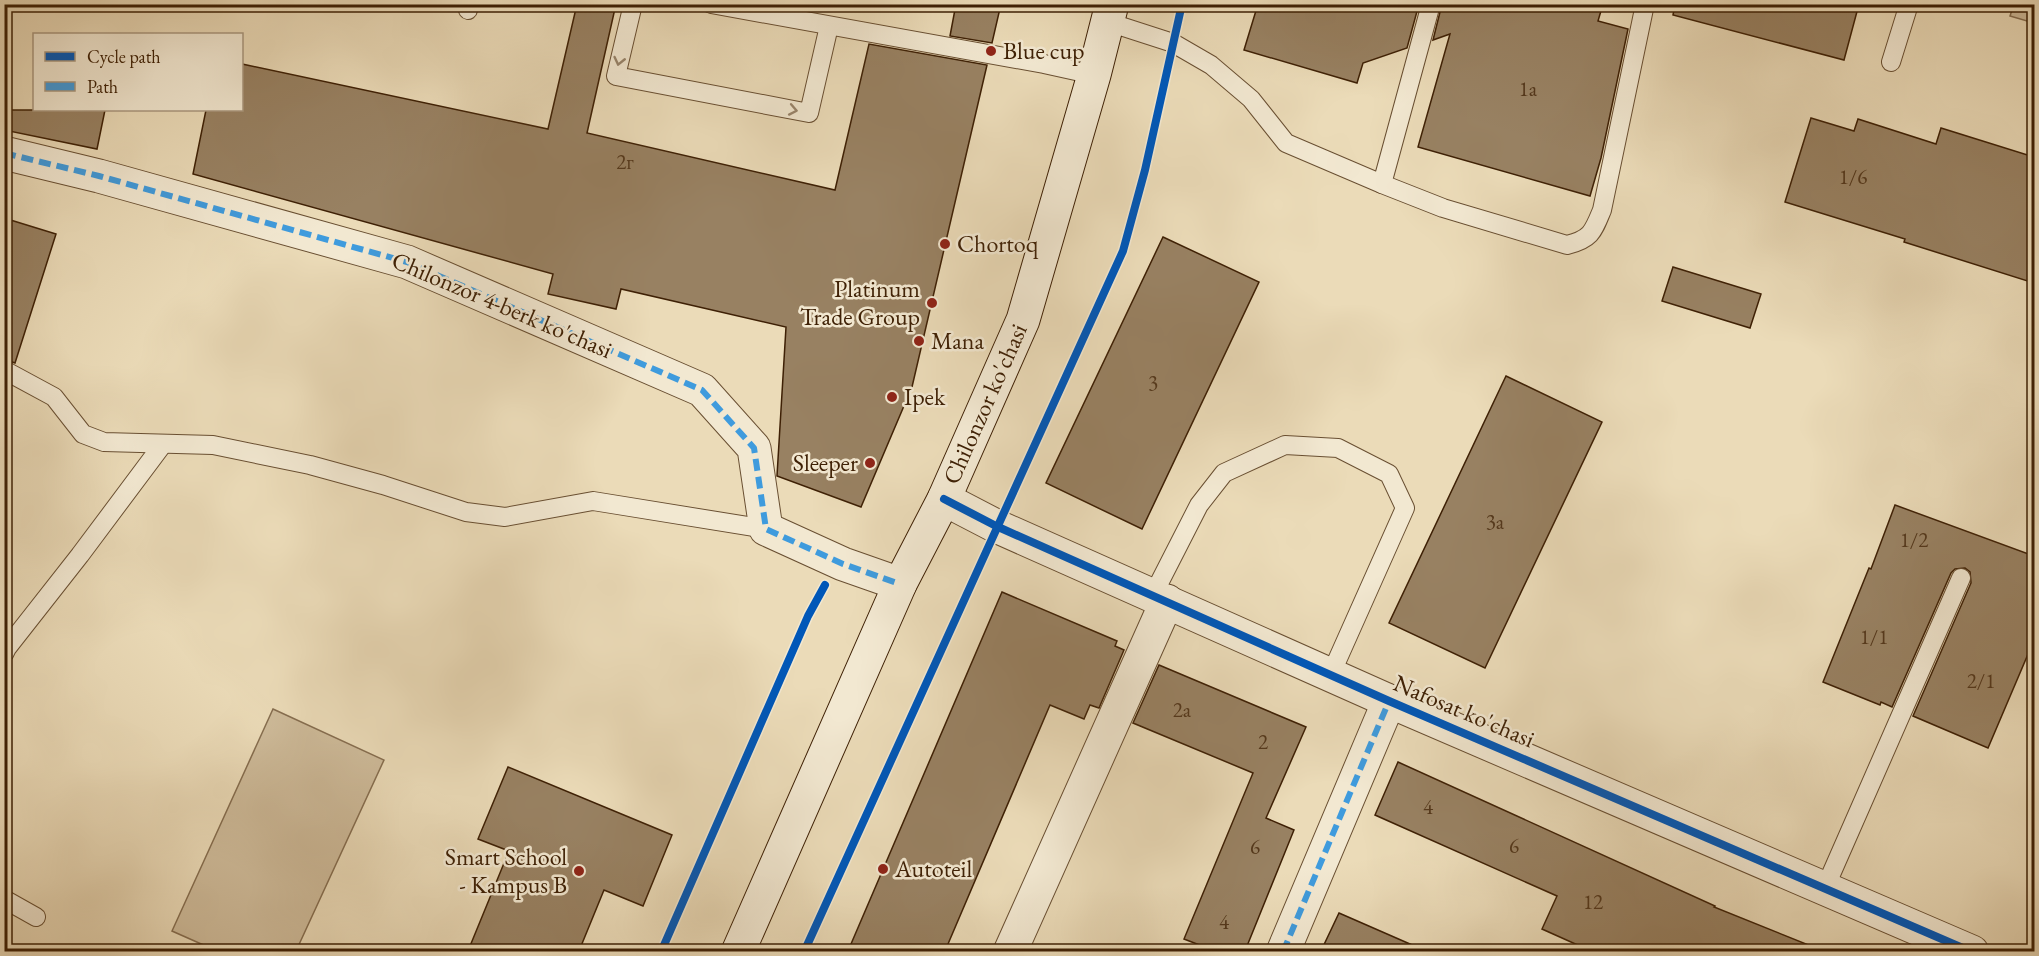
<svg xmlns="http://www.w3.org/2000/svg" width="2039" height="956" font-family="'EB Garamond',serif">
	<rect width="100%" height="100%" fill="#ebdbb8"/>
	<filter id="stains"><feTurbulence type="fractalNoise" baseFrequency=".00333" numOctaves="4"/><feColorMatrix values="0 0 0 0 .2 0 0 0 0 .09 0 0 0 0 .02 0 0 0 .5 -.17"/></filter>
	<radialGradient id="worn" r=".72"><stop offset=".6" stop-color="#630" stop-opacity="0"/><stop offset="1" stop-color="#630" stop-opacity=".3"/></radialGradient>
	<!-- green -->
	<g fill="#cebb9a" stroke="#866e50" stroke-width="1.5">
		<polygon points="2014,4 2034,5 2034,23 2010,16"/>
		<polygon points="273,709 384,760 296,951 217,951 172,931"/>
	</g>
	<!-- building -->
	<g fill="#988162" stroke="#3e2005" stroke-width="1.5">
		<polygon points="577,4 616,4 587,133 835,190 869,44 987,65 912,387 861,507 777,476 786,327 621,289 616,309 548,294 553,274 193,174 206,110 242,110 242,64 548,129"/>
		<polygon points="956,4 1001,4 992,43 950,36"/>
		<polygon points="1258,4 1419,4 1407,48 1363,63 1357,83 1244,50"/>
		<polygon points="1442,4 1603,4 1598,21 1628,29 1601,158 1590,196 1418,147 1450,34 1433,40"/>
		<polygon points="1675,4 1859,4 1844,60 1673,15"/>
		<polygon points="4,110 105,110 97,149 4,130"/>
		<polygon points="1811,118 1854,131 1858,119 1936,144 1941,128 2034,157 2034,283 1904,242 1905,239 1785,202"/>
		<polygon points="4,218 56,234 15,363 4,359"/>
		<polygon points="1163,237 1259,282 1142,529 1046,483"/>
		<polygon points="1673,267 1761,294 1750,328 1662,301"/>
		<polygon points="1506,376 1602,422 1485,668 1389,623"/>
		<polygon points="1895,505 2034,556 2034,640 1988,748 1913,716 1971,583 1970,572 1965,568 1955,569 1951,573 1892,707 1881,702 1880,705 1823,682 1869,568 1871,569"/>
		<polygon points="1002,592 1117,641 1115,646 1124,650 1099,708 1090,705 1084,719 1050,705 945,951 848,951"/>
		<polygon points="1159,665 1306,727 1266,818 1294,830 1245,951 1215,951 1184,939 1253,773 1133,723"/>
		<polygon points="1398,762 1715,906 1714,907 1821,950 1820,951 1591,951 1542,929 1557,896 1375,815"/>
		<polygon points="508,767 672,835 643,906 604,890 579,951 468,951 509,851 478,839"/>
		<polygon points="1339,913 1426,951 1321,951"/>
	</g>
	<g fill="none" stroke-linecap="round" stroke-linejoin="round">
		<defs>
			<g id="lane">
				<polyline points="633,4 616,76 809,113 829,26"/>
				<polyline points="711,4 1044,64 1094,75"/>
				<polyline points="468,10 469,4"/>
				<path d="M1108 22 1173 43 1211 65 1251 99 1286 143 1382 184 1443 208 1567 245C1591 239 1593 232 1602 210L1645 4"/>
				<polyline points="1891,62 1909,4"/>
				<polyline points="1382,184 1431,4"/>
				<polyline points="4,370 54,397 83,434 104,442 213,445 310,465 383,485 466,512 505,517 593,501 766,529"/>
				<polyline points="1153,595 1199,505 1224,473 1285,445 1338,448 1389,474 1405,508 1331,674"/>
				<polyline points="4,654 7,648 80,555 163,444"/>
				<polyline points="1825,888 1961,578"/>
				<polyline points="4,899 36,917"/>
			</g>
			<g id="street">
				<polyline points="4,153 99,176 407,262 702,390 754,448 766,529 843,564 900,584"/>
				<polyline points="944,499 996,526 1389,701 1972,952"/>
				<polyline points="1010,952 1167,601"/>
				<polyline points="1283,952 1389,701"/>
			</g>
			<polyline id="secondary" points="738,952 900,584 944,499 1023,320 1094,75 1112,4"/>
		</defs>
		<!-- lane casing -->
		<use href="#lane" stroke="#694f32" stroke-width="20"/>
		<!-- street casing -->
		<use href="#street" stroke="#694f32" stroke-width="35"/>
		<!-- secondary casing -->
		<use href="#secondary" stroke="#3e2005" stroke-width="35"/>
		<!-- lane -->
		<use href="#lane" stroke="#f2e8d1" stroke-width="18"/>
		<!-- street -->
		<use href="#street" stroke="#f2e8d1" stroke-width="33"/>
		<!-- secondary -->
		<use href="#secondary" stroke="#f2e8d1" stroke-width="33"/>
		<!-- quiet -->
		<g stroke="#3f9bdd" stroke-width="6" stroke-dasharray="12 6" stroke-linecap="butt">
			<polyline points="4,153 99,176 407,262 702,390 754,448 766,529 843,564 900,584"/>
			<polyline points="1283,952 1389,701"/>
		</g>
		<defs>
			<g id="cycleway">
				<polyline points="944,499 996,526 1389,701 1972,952"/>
				<polyline points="661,952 808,616 825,585"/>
				<polyline points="804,952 1123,251 1145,170 1182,4"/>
			</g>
		</defs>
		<!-- cycleway casing -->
		<use href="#cycleway" stroke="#f2e8d1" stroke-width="11"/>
		<!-- cycleway -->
		<use href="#cycleway" stroke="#0057b8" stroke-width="8"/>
	</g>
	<!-- one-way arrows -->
	<defs><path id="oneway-chevron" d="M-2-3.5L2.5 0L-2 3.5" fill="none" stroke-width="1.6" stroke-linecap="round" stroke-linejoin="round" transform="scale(1.5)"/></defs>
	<g stroke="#98846b">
		<use href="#oneway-chevron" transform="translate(619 61) rotate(103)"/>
		<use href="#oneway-chevron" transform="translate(793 110) rotate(11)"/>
	</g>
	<!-- markers -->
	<g fill="#8f2418" stroke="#f2e8d1" stroke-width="2">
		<circle cx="991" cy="51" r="6"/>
		<circle cx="945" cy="244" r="6"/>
		<circle cx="932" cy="303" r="6"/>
		<circle cx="919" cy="341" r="6"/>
		<circle cx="892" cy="397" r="6"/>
		<circle cx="870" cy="463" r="6"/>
		<circle cx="883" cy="869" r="6"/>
		<circle cx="579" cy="871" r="6"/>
	</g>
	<g text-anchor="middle" stroke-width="5" stroke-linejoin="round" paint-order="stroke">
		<!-- number labels -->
		<g font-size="21" fill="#54381c">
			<text x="1528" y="96">1a</text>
			<text x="625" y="169">2г</text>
			<text x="1853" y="184">1/6</text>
			<text x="1153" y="390">3</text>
			<text x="1495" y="529">3a</text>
			<text x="1914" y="547">1/2</text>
			<text x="1874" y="644">1/1</text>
			<text x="1981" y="688">2/1</text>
			<text x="1182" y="717">2а</text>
			<text x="1263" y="749">2</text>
			<text x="1428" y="814">4</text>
			<text x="1514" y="853">6</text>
			<text x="1255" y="854">6</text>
			<text x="1593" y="909">12</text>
			<text x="1224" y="929">4</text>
		</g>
		<!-- poi labels -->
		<g font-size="24" fill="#3e2005" stroke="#f2e8d1" text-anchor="start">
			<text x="1003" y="59">Blue cup</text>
			<text x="957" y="252">Chortoq</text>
			<text x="920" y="297" text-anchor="end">Platinum<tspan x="920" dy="28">Trade Group</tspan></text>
			<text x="931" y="349">Mana</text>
			<text x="904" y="405">Ipek</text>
			<text x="858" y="471" text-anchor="end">Sleeper</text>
			<text x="567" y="865" text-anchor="end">Smart School<tspan x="567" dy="28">- Kampus B</tspan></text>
			<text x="895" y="877">Autoteil</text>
		</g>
		<!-- street labels -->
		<g font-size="24" fill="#3e2005" stroke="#f2e8d1">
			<text transform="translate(502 305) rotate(23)" y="8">Chilonzor 4-berk ko'chasi</text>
			<text transform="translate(985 404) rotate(-66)" y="8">Chilonzor ko'chasi</text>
			<text transform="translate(1464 711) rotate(23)" y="8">Nafosat ko'chasi</text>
		</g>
	</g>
	<!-- margin -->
	<rect width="2039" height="956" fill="none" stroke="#ebdbb8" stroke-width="24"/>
	<rect x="6" y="6" width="2027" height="944" fill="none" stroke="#3e2005" stroke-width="3"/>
	<rect x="12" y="12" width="2015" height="932" fill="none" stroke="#3e2005" stroke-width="1.5"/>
	<!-- legend -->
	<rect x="33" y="33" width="210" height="78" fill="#f2e8d1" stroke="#aa987f" stroke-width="1.5"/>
	<rect x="45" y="52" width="30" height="9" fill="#0057b8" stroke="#aa987f" stroke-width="1.5"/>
	<text x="87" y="63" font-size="18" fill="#3e2005">Cycle path</text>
	<rect x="45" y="82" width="30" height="9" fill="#3f9bdd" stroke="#aa987f" stroke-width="1.5"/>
	<text x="87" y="93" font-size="18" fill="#3e2005">Path</text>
	<rect width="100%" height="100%" filter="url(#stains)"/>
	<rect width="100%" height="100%" fill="url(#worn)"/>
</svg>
